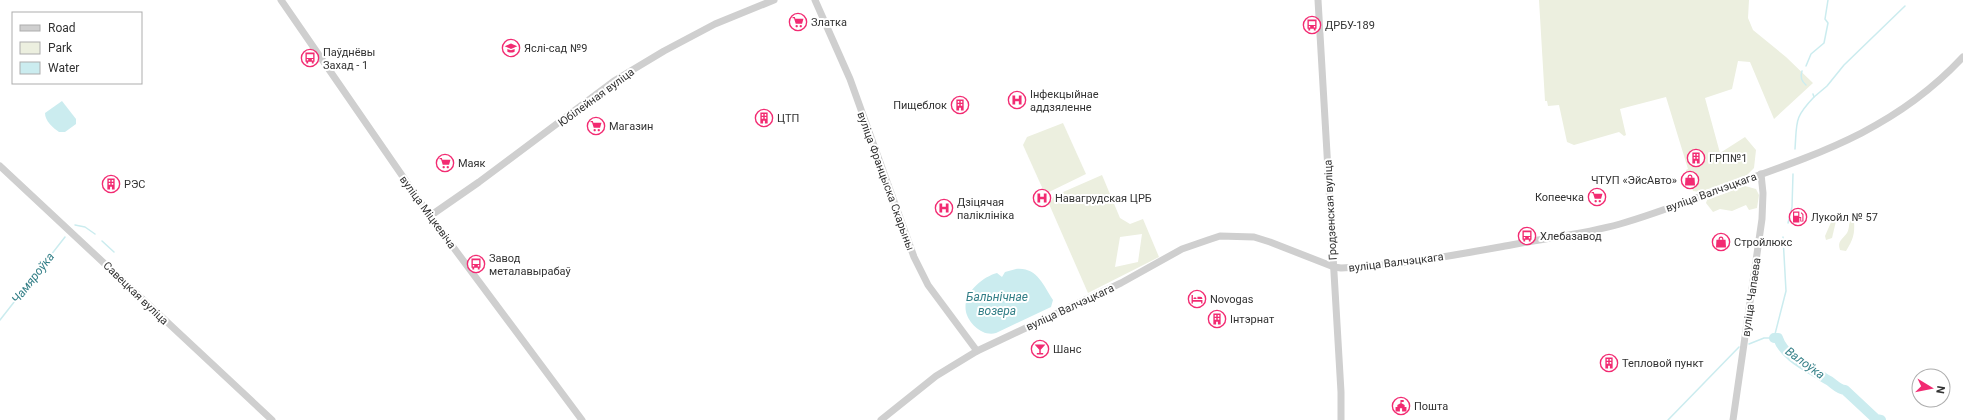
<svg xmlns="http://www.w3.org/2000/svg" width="1963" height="420" font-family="Roboto,sans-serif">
	<rect width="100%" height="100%" fill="#fff"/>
	<!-- green -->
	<g fill="#ecefdf" fill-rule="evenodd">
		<polygon points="1539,0 1749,0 1748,18 1753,30 1786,57 1813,83 1774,119 1750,62 1738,61 1732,89 1705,98 1720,153 1745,137 1756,150 1754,168 1747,175 1700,192 1693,191 1686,170 1688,169 1666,97 1620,109 1626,135 1624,136 1619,132 1574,145 1567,142 1559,105 1548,106 1547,101 1545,101"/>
		<polygon points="1063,123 1086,174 1045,194 1023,145 1027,137"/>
		<path d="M1102 175 1120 218 1130 224 1143 219 1159 257 1088 293 1049 204 1054 196ZM1142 234 1138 262 1115 267 1120 237Z"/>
		<polygon points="1745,186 1756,189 1759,195 1757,208 1749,210 1746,205 1732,211 1720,209 1713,212 1706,203 1707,200"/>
		<polygon points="1832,220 1836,221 1832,238 1826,240 1825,236"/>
		<path d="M1850 221H1854C1855 234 1853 240 1846 251L1840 250C1837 241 1842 240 1847 233 1849 230 1849 224 1850 221Z"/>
	</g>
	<!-- water -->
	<g fill="#cbecef">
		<path d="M62 101 76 119V124L65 132H59C53 128 45 121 45 113Z"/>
		<path d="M1016 269C1037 267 1043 285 1053 300L1051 307 996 333C983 337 969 324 966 312 962 294 982 277 997 273L1002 277 1005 272Z"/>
	</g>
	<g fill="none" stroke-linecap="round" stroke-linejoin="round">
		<!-- stream -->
		<g stroke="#cbecef" stroke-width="1.5">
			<polyline points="1806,66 1811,54 1824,43 1828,23 1825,19 1828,0"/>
			<path d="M1802 71C1800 77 1801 81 1806 85"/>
			<polyline points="1814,97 1827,86 1844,65 1905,6"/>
			<path d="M1795 149C1797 121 1794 118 1814 97L1813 94"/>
			<polyline points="1788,223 1792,207 1793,174"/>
			<polyline points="75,225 85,227 95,234"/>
			<polyline points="102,241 114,252"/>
			<polyline points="0,320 65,237"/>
			<polyline points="1749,344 1764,338 1774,338 1786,291 1783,237"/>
			<polyline points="1668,420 1739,347"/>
		</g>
		<!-- river -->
		<path stroke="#cbecef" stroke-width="10" d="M1774 338H1778C1784 357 1810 368 1826 379 1833 382 1837 389 1845 390L1876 419 1881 420"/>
		<!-- tertiary -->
		<g stroke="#cfcfcf" stroke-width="7">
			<polyline points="281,0 430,216 582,420"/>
			<polyline points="815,0 850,79 914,257 928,285 977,351"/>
			<polyline points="1318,0 1341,392 1341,420"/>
			<polyline points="0,166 272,420"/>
			<polyline points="430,216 479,182 614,81 664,51 715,24 774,0"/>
			<path d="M881 420 936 376 977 351 1121 283 1182 249 1208 240 1220 236 1254 237 1270 242 1334 267 1341 268C1398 266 1455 255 1511 245 1547 238 1584 234 1620 224 1659 213 1698 197 1737 183 1824 152 1898 127 1963 57"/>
			<polyline points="1733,420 1762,219 1763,193 1761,174"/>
		</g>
	</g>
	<!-- icons -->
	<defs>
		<symbol id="supermarket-ring" viewBox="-11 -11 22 22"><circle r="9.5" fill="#fff" stroke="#f22b72" stroke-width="1.5"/><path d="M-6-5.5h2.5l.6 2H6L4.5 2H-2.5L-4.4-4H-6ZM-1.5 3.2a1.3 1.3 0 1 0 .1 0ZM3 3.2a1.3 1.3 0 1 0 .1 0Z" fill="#f22b72"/></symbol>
		<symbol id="bus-ring" viewBox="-11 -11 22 22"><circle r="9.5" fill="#fff" stroke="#f22b72" stroke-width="1.5"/><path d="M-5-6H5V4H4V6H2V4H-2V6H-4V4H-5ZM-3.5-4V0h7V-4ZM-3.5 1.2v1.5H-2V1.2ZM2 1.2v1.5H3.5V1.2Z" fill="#f22b72"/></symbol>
		<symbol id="school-ring" viewBox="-11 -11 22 22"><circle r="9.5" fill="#fff" stroke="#f22b72" stroke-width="1.5"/><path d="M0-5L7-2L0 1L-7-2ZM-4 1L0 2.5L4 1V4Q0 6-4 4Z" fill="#f22b72"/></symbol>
		<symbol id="hospital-ring" viewBox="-11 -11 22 22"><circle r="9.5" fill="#fff" stroke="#f22b72" stroke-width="1.5"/><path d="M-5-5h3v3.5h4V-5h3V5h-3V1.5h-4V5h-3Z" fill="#f22b72"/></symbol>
		<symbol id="building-ring" viewBox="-11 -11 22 22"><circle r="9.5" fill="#fff" stroke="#f22b72" stroke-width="1.5"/><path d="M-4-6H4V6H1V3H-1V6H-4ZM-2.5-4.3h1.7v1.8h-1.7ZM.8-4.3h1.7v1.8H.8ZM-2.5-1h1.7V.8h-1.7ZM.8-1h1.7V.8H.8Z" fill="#f22b72"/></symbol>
		<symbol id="shop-ring" viewBox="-11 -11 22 22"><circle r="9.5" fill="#fff" stroke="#f22b72" stroke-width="1.5"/><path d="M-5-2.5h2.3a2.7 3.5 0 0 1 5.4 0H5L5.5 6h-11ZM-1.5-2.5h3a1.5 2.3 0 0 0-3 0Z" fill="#f22b72"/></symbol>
		<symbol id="fuel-ring" viewBox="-11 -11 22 22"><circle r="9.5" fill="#fff" stroke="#f22b72" stroke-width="1.5"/><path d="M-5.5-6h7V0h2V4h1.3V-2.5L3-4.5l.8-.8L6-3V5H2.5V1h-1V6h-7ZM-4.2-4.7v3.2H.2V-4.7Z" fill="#f22b72"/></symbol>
		<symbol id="hotel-ring" viewBox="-11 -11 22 22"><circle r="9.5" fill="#fff" stroke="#f22b72" stroke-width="1.5"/><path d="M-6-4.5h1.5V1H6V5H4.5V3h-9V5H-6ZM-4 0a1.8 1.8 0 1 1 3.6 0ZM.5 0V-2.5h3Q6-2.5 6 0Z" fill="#f22b72"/></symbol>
		<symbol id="bar-ring" viewBox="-11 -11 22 22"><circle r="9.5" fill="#fff" stroke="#f22b72" stroke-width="1.5"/><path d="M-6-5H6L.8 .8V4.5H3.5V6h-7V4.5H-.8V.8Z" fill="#f22b72"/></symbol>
		<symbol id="civic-ring" viewBox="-11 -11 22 22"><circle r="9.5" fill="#fff" stroke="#f22b72" stroke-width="1.5"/><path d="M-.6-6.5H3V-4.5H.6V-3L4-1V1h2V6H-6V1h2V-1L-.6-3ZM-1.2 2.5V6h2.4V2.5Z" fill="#f22b72"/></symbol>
	</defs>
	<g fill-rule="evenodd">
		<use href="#supermarket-ring" x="788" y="12" width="20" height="20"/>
		<use href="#bus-ring" x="1302" y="15" width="20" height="20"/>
		<use href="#school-ring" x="501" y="38" width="20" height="20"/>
		<use href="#bus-ring" x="300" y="48" width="20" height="20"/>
		<use href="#hospital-ring" x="1007" y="90" width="20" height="20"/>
		<use href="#building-ring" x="950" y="95" width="20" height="20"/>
		<use href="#building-ring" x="754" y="108" width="20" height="20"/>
		<use href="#supermarket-ring" x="586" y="116" width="20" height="20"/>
		<use href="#building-ring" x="1686" y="148" width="20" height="20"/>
		<use href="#supermarket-ring" x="435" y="153" width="20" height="20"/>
		<use href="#shop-ring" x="1680" y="170" width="20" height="20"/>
		<use href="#building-ring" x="101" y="174" width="20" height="20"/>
		<use href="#supermarket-ring" x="1587" y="187" width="20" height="20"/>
		<use href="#hospital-ring" x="1032" y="188" width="20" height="20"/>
		<use href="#hospital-ring" x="934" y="198" width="20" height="20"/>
		<use href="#fuel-ring" x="1788" y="207" width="20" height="20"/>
		<use href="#bus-ring" x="1517" y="226" width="20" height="20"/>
		<use href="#shop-ring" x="1711" y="232" width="20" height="20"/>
		<use href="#bus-ring" x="466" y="254" width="20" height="20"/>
		<use href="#hotel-ring" x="1187" y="289" width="20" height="20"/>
		<use href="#building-ring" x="1207" y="309" width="20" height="20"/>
		<use href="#bar-ring" x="1030" y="339" width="20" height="20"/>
		<use href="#building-ring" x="1599" y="353" width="20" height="20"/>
		<use href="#civic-ring" x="1391" y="396" width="20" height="20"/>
	</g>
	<g text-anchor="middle" stroke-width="4" stroke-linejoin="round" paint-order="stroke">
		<!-- poi labels -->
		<g font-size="11" fill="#323232" stroke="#fff" text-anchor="start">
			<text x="811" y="26">Златка</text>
			<text x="1325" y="29">ДРБУ-189</text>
			<text x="524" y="52">Яслі-сад №9</text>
			<text x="323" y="56">Паўднёвы<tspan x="323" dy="13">Захад - 1</tspan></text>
			<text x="1030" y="98">Інфекцыйнае<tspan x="1030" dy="13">аддзяленне</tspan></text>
			<text x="947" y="109" text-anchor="end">Пищеблок</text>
			<text x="777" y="122">ЦТП</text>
			<text x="609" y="130">Магазин</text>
			<text x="1709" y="162">ГРП№1</text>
			<text x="458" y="167">Маяк</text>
			<text x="1677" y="184" text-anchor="end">ЧТУП «ЭйсАвто»</text>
			<text x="124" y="188">РЭС</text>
			<text x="1584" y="201" text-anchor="end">Копеечка</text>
			<text x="1055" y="202">Навагрудская ЦРБ</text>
			<text x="957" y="206">Дзіцячая<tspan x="957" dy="13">паліклініка</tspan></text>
			<text x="1811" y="221">Лукойл № 57</text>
			<text x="1540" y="240">Хлебазавод</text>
			<text x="1734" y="246">Стройлюкс</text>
			<text x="489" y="262">Завод<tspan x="489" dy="13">металавырабаў</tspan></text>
			<text x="1210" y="303">Novogas</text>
			<text x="1230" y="323">Інтэрнат</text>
			<text x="1053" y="353">Шанс</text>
			<text x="1622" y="367">Тепловой пункт</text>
			<text x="1414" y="410">Пошта</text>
		</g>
		<!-- street labels -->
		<g font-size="11" fill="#323232" stroke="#fff">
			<text transform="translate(596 97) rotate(-36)" y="4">Юбілейная вуліца</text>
			<text transform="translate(886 181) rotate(70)" y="4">вуліца Францыска Скарыны</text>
			<text transform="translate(1711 192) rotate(-20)" y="4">вуліца Валчэцкага</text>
			<text transform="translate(1330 210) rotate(-93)" y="4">Гродзенская вуліца</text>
			<text transform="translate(428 212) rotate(54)" y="4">вуліца Міцкевіча</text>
			<text transform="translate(1396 262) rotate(-7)" y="4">вуліца Валчэцкага</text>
			<text transform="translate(136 293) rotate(44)" y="4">Савецкая вуліца</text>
			<text transform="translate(1751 297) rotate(-82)" y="4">вуліца Чапаева</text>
			<text transform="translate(1070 307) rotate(-25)" y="4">вуліца Валчэцкага</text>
		</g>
		<!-- water labels -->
		<g font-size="12" font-style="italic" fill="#327e86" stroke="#fff">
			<text transform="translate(33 278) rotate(-52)" y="4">Чамяроўка</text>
			<text x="997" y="301">Бальнічнае<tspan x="997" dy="14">возера</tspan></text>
			<text transform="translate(1805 363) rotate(36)" y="4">Валоўка</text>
		</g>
	</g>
	<!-- legend -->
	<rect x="12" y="12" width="130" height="72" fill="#ffffff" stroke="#adadad"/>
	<rect x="20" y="25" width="20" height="6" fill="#cfcfcf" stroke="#adadad"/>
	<text x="48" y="32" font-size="12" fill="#323232">Road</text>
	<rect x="20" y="42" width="20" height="12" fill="#ecefdf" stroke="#adadad"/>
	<text x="48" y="52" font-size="12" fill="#323232">Park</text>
	<rect x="20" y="62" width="20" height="12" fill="#cbecef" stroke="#adadad"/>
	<text x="48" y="72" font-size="12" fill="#323232">Water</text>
	<!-- north arrow -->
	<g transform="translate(1931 388) rotate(100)"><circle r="19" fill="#ffffff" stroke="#adadad"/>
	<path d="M0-3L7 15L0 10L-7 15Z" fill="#f22b72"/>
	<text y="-6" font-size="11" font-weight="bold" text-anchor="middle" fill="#323232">N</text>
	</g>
</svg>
